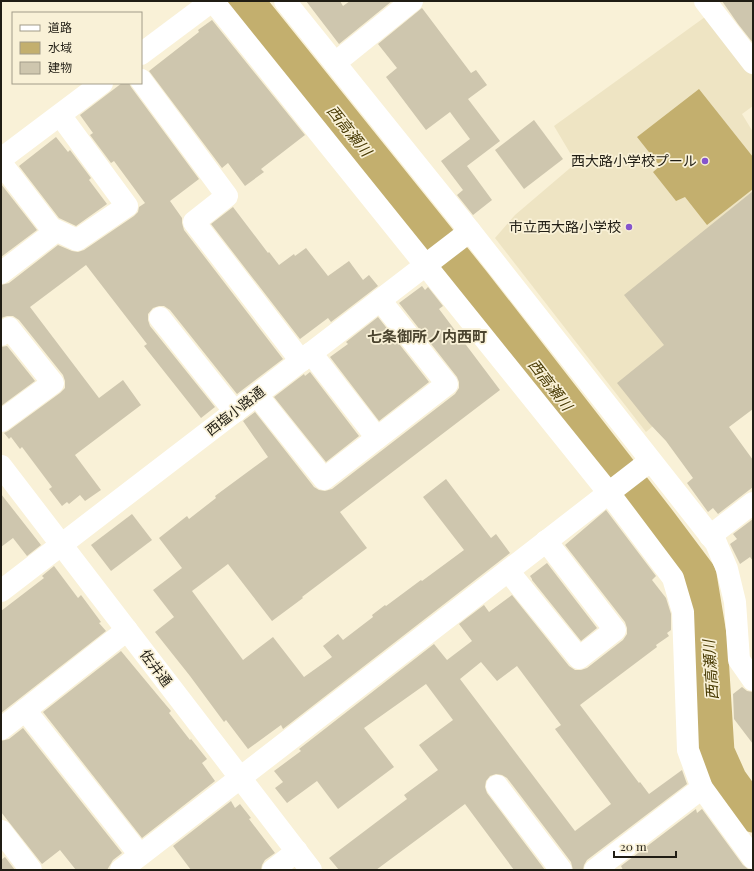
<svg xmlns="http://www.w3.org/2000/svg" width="754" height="871" font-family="'Playfair Display','Noto Sans JP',serif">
	<rect width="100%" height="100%" fill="#f9f1d7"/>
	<!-- built -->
	<polygon fill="#eee4c3" points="705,17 753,76 753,106 742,114 753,132 753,340 646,432 495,238 515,215 576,163 554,126"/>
	<!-- water -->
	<polygon fill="#c3af6e" points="699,89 753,157 753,189 707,225 685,197 676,201 653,172 660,166 637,137"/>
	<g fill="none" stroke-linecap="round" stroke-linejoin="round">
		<!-- river -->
		<polyline stroke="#c3af6e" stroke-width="37" points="245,1 473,284 659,523 698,575 709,641 716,752 729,781 753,814"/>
	</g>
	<!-- building -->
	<g fill="#cec6ae" fill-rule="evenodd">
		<polygon points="306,1 340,1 343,6 350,1 392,1 339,44"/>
		<polygon points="722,1 753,1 753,43 738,24"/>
		<polygon points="422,8 471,73 476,70 487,85 468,99 500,141 467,166 492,200 473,215 457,195 463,190 441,161 470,139 450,112 426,130 386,77 397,68 378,44"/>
		<polygon points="212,20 305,135 261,169 264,172 245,186 228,163 222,168 149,71 199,32 198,30"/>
		<polygon points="122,83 129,83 131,87 199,179 170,201 182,218 182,223 184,230 283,359 237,394 170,310 164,306 159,306 153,308 148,314 148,320 150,326 215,407 201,418 144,346 147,344 86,265 30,307 99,398 123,380 141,405 75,455 101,490 85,501 80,495 69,504 67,502 62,506 49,489 52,487 22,447 20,449 11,437 9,439 4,433 8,431 60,393 65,388 65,381 63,375 19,320 13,316 7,316 1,318 1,285 9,283 58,245 72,251 78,252 84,250 134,216 138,212 139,207 145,203 114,161 111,163 90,135 93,133 80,115"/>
		<polygon points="534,120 563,159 524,189 495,150"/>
		<polygon points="56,137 68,152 70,150 91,178 89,180 107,204 76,226 59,218 19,166"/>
		<polygon points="1,184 37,230 1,257"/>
		<polygon points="753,191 753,409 729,427 753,460 753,487 718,514 713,508 708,512 687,483 693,478 666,441 649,423 617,383 664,345 624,295"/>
		<polygon points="233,207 268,253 269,252 279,265 294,254 295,256 306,248 328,276 349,261 363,280 369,275 378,286 331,322 328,318 300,339 211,224"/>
		<polygon points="422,286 425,290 428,287 443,306 439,309 500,390 340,512 367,548 302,597 303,598 272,621 228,564 192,591 243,660 273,637 304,677 332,657 323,646 338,634 343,640 373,617 372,615 385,605 386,606 421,580 422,581 464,550 423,497 446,479 491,538 496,534 510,553 283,729 281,725 248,749 226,720 224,722 190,676 155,632 174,617 153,590 182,568 159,538 187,516 189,519 216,498 215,496 268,457 243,421 255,412 314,487 319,490 325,491 332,489 455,394 459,388 459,382 457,377 399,303"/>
		<polygon points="378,317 429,382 379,421 330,357 348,344 346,342"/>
		<polygon points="7,346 35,381 1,406 1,347"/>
		<polygon points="310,372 359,436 326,462 274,397 304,374 305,376"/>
		<polygon points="1,494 41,545 27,556 13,538 1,547"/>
		<path d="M606 510 656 576 652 580 666 598 671 614V630L667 633 669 636 656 645 657 647 580 705 639 783 640 782 649 794 682 770 687 784 587 860 584 865 583 870H573L571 862 507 778 502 775 496 774 490 776 486 781 485 787 487 793 545 870H514L465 804 376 870H339L329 858 407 799 404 795 438 770 419 745 453 720 426 684 364 728 394 767 338 809 317 781 287 803 275 788 283 782 274 771 301 751 299 749 434 644 447 660 472 641 459 624 484 605 489 612 512 595 569 666 575 670H581L587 668 623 640 627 634V628L625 622 565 545ZM481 662 497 681 517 666 561 725 555 729 611 804 575 831 460 679Z"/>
		<polygon points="132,514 152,540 111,571 91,545"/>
		<polygon points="753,519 753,561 750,557 740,564 730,544 737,539 733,534"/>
		<polygon points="547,563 597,628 581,641 532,580 532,579 530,576"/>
		<polygon points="54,566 78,598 81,595 101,622 99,623 106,631 1,713 1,611 44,578 42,576"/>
		<polygon points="121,651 160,698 171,711 169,713 190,740 191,739 207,759 202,763 215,781 142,838 43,712"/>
		<polygon points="742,687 747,691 753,692 753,744 734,719 733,694"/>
		<polygon points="23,728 122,853 113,860 107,870 76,870 60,850 42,864 1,812 1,741 9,739"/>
		<polygon points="231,801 235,808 240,804 251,818 249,819 275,853 265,860 262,865 261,870 191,870 173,846"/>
		<polygon points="696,809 697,813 702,809 743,865 748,869 751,870 623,870 621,866"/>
		<polygon points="5,857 15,870 1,870 1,860"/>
	</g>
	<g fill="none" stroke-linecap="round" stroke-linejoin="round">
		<!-- minor -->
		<g stroke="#fff" stroke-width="22">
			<polyline points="213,1 609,493 673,578 683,612 688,750 702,788 753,858"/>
			<polyline points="285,1 470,231 716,543 727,569 735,602 739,660 753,680"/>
			<polyline points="705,1 753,63"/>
			<polyline points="141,54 212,1"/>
			<polyline points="335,63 412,1"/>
			<polyline points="141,80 227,196 194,222 301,361"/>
			<polyline points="1,159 102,83"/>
			<polyline points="1,163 51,228 77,240 127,206 60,115"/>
			<polyline points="1,273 56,231"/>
			<polyline points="160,318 235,412"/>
			<polyline points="1,335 9,328 53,383 1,421"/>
			<polyline points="311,353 377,438"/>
			<polyline points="257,395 324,479 447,384 380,300"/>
			<polyline points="1,466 311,870"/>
			<polyline points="710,536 753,503"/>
			<polyline points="508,571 579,658 615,630 546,541"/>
			<polyline points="1,591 470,231"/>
			<polyline points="25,710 140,855"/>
			<polyline points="1,729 127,630"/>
			<polyline points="497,786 561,870"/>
			<polyline points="1,831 31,870"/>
			<polyline points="121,870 650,461"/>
			<polyline points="273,870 297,851"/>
			<polyline points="595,870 702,788"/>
		</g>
	</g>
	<!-- markers -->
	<g fill="#8554cd" stroke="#f9f1d7" stroke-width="1.5">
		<circle cx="705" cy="161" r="4"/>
		<circle cx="629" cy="227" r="4"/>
	</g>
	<g text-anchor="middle" stroke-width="3.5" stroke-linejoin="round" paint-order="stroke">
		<!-- poi labels -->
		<g font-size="14" fill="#201d14" stroke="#f9f1d7" text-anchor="end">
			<text x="697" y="166">西大路小学校プール</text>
			<text x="621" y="232">市立西大路小学校</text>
		</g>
		<!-- street labels -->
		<g font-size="14" fill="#201d14" stroke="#f9f1d7">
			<text transform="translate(235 411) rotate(-38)" y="5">西塩小路通</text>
			<text transform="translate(156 668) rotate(53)" y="5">佐井通</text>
		</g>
		<!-- water labels -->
		<g font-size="15" font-style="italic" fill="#473902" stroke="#f9f1d7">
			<text transform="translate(349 131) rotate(51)" y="5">西高瀬川</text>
			<text transform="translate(550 385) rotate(52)" y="5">西高瀬川</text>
			<text transform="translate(711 670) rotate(-94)" y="5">西高瀬川</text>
		</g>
		<!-- neighbourhood labels -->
		<g font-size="15" font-weight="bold" fill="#4b442f" stroke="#f9f1d7">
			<text x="427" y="342">七条御所ノ内西町</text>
		</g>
	</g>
	<!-- border -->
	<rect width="754" height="871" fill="none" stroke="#201d14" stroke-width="4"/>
	<!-- legend -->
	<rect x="12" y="12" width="130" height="72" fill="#f9f1d7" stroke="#a29c89"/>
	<rect x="20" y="25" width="20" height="6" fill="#ffffff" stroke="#a29c89"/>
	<text x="48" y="32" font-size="12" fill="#201d14">道路</text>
	<rect x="20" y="42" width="20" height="12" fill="#c3af6e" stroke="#a29c89"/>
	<text x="48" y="52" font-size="12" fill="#201d14">水域</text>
	<rect x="20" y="62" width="20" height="12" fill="#cec6ae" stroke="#a29c89"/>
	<text x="48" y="72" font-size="12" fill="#201d14">建物</text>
	<!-- scale -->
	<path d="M614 851v6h62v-6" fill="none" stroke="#201d14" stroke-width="2"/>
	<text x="620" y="851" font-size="12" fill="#201d14" stroke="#f9f1d7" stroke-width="3" paint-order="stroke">20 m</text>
</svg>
